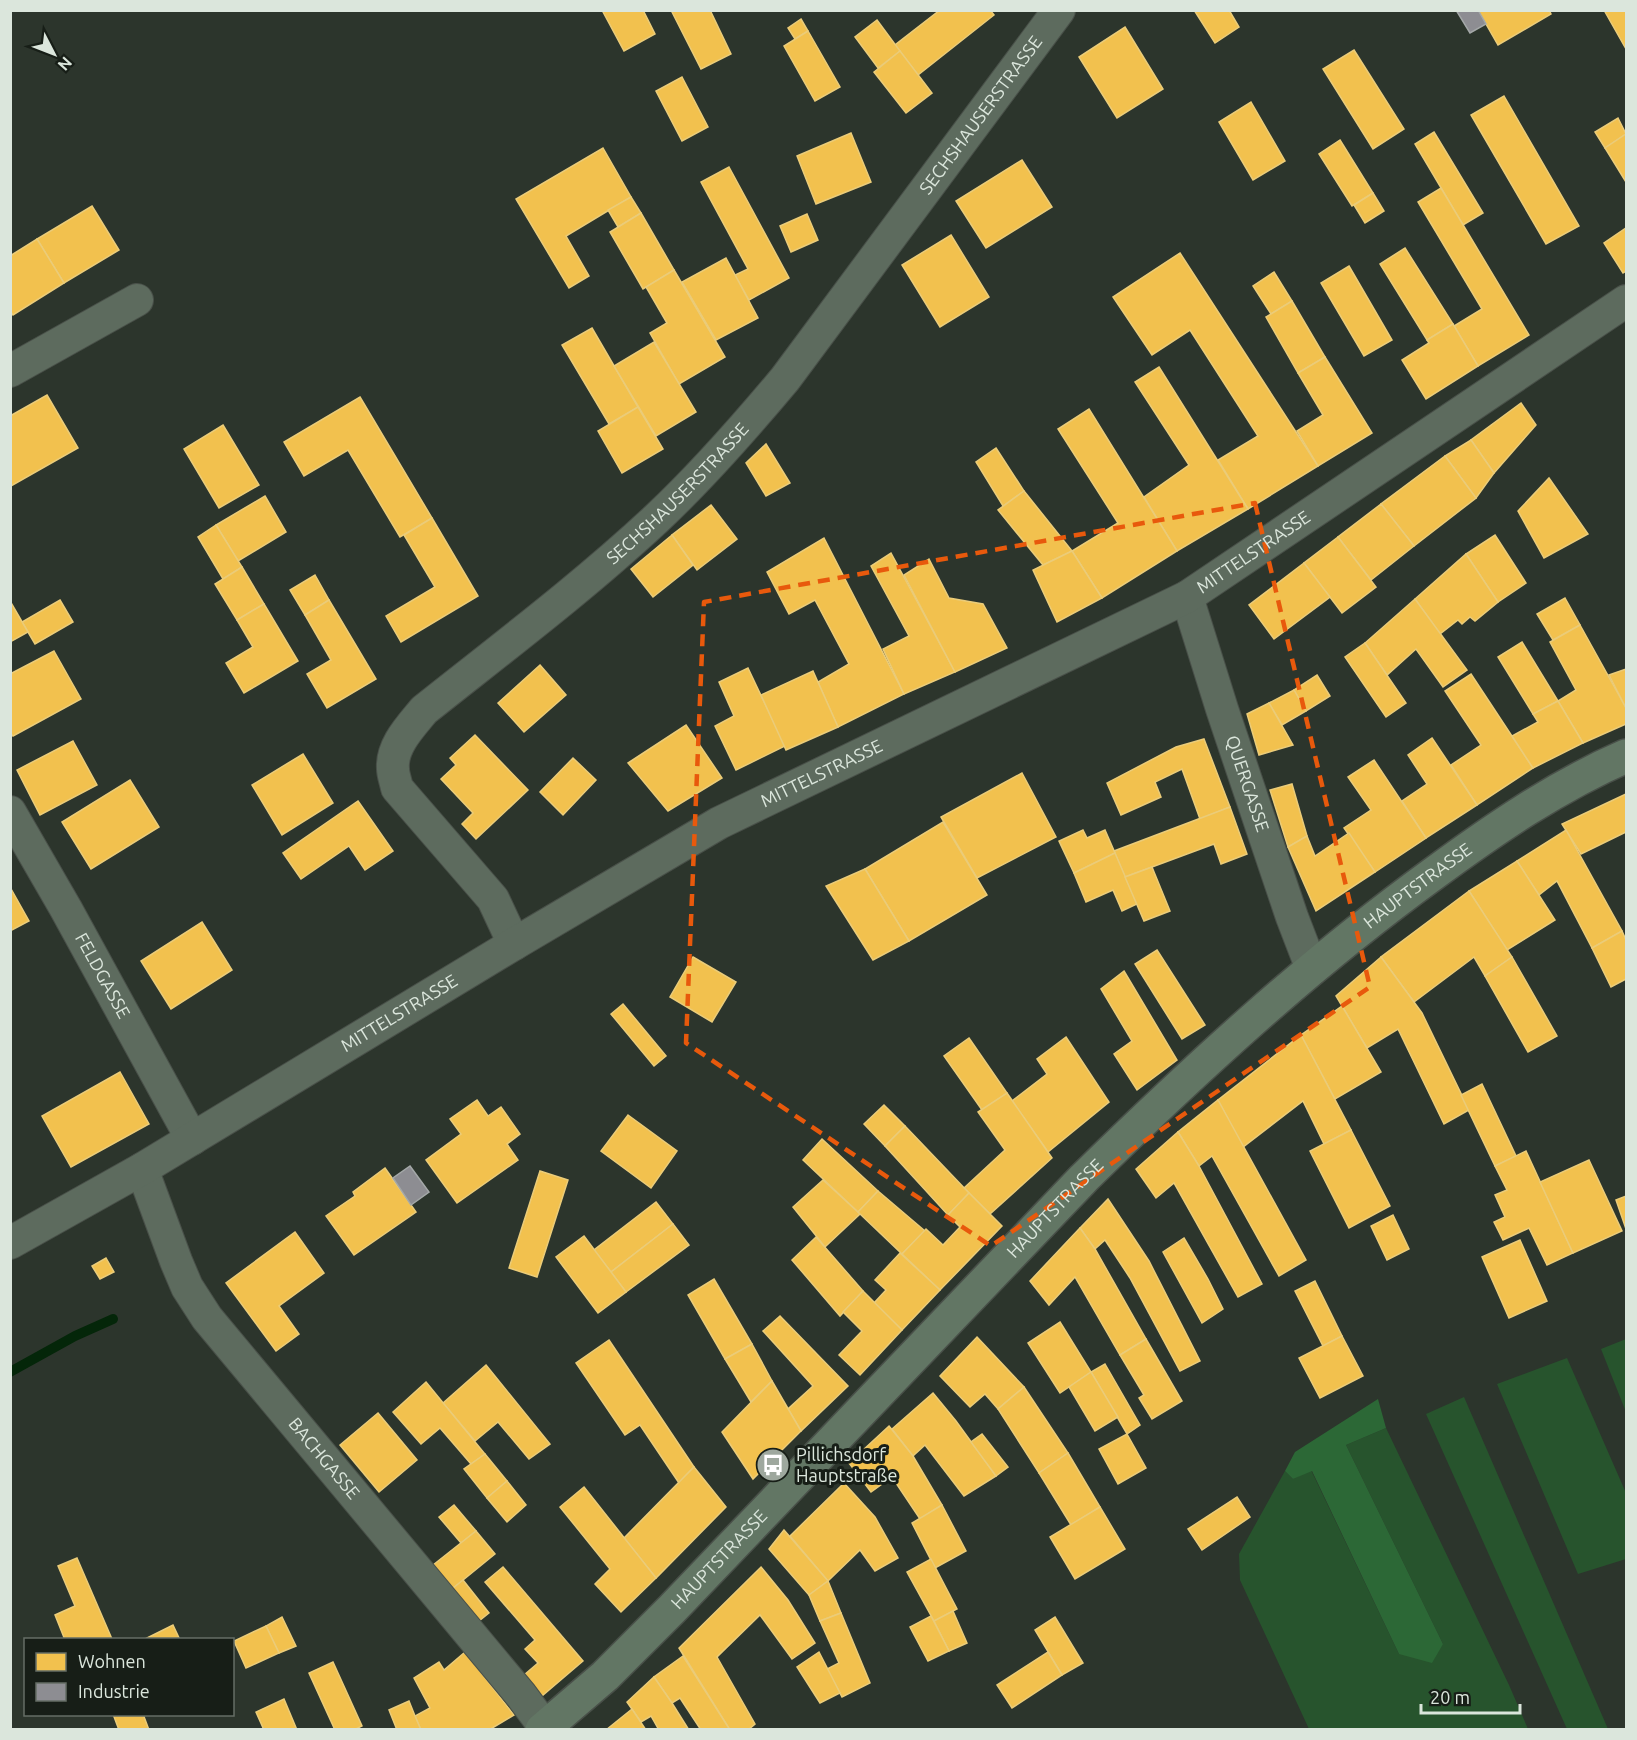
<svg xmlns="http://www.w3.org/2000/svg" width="1637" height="1740" font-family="Ubuntu,sans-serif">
	<rect width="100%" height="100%" fill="#2c352c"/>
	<!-- green -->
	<g fill="#27542d">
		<polygon points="1626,1339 1626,1412 1601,1349"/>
		<polygon points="1567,1358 1626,1493 1626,1559 1578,1574 1497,1384"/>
		<polygon points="1464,1397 1608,1729 1567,1729 1426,1414"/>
		<polygon points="1386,1428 1509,1685 1528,1729 1309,1729 1240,1580 1239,1554 1285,1471 1293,1479 1311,1470 1399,1654 1443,1644 1346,1445"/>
	</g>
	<!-- forest -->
	<polygon fill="#2c6836" points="1378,1399 1386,1428 1346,1445 1443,1644 1432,1663 1399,1654 1312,1471 1293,1479 1285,1471 1295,1452"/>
	<!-- homes -->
	<g fill="#f2c14e" stroke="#ebcc79" stroke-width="1.5">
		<polygon points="602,10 643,10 655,34 624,51"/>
		<polygon points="671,10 710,10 731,54 701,69"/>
		<polygon points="940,10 990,10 994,15 918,75 895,45"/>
		<polygon points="1194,10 1229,10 1239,27 1215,43"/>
		<polygon points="1478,10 1549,10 1551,14 1498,45"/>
		<polygon points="1604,10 1626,10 1626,49"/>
		<polygon points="801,19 808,31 795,39 788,28"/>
		<polygon points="877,20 900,51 878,68 855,37"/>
		<polygon points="1125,27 1163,89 1117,118 1079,57"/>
		<polygon points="808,31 840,87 815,101 784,46"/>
		<polygon points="1354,50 1404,129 1373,149 1323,69"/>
		<polygon points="900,51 932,93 906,113 874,72"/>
		<polygon points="682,77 708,127 682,141 656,91"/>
		<polygon points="1504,96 1579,226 1546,244 1471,115"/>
		<polygon points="1251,102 1285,161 1253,180 1219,122"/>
		<polygon points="1618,118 1626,134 1605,148 1595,132"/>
		<polygon points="1434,132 1483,213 1463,225 1415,144"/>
		<polygon points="851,133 871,182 816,204 797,156"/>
		<polygon points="1626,134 1626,182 1605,148"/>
		<polygon points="1340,140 1373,193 1352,206 1319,154"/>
		<polygon points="603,148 631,197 566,236 589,276 569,288 516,199"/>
		<polygon points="1022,160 1052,207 986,248 956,201"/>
		<polygon points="729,167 789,278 749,300 735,275 748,269 701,182"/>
		<polygon points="1441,188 1529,335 1478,366 1454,326 1482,309 1418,202"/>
		<polygon points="1373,193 1384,211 1365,223 1354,205"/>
		<polygon points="631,197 641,213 618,227 608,210"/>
		<polygon points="92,206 119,250 64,283 37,239"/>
		<polygon points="641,213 674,270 643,289 610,232"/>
		<polygon points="807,214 818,240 791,252 780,226"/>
		<polygon points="1626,228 1626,271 1623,273 1604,243"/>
		<polygon points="951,235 989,297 940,327 902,265"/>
		<polygon points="37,239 64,283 13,315 10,311 10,256"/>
		<polygon points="1405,248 1453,324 1427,340 1380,264"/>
		<polygon points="1180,253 1318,466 1248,509 1218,460 1258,436 1190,330 1152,355 1113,297"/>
		<polygon points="726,258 758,318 716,340 682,282"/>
		<polygon points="1349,266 1392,340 1364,356 1321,283"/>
		<polygon points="674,270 725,357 679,384 650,333 667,323 646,287"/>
		<polygon points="1274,272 1292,301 1271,314 1253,286"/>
		<polygon points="1292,301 1325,357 1298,373 1266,317"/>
		<polygon points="1453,324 1478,366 1426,399 1402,360 1429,343 1427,340"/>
		<polygon points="592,328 638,407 609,424 562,345"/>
		<polygon points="654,342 696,412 656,436 614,366"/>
		<polygon points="1325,357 1372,433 1318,466 1297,431 1323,415 1298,373"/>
		<polygon points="1159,367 1248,509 1177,551 1144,497 1189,465 1135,382"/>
		<polygon points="47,395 78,448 11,486 10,416"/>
		<polygon points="360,397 432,518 400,537 348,450 304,476 284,442"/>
		<polygon points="1521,403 1536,425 1494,473 1471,440"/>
		<polygon points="638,407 663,449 622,473 598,431"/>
		<polygon points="1089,409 1177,551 1102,598 1072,551 1118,523 1058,429"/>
		<polygon points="223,425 259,485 219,508 184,449"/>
		<polygon points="1471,440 1494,473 1476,498 1445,456"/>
		<polygon points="766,444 790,483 766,496 746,463"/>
		<polygon points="996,448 1024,491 1003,506 976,462"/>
		<polygon points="1445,456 1476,498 1414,546 1381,504"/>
		<polygon points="1549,478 1588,534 1544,558 1518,511"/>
		<polygon points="1024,491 1072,551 1043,565 998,510"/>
		<polygon points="265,496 286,532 238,561 216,525"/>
		<polygon points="1381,504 1414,546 1371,580 1338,537"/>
		<polygon points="711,505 737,539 697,570 672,535"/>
		<polygon points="432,518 478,596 401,642 386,616 435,587 404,535"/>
		<polygon points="216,525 242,567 223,579 198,537"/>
		<polygon points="672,535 693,565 653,597 631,569"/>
		<polygon points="1495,535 1526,583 1498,602 1466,554"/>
		<polygon points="1338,537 1376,587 1342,613 1304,563"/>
		<polygon points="824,538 904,694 838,727 818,682 849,664 815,600 789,614 767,572"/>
		<polygon points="1072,551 1102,598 1057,622 1033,570"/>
		<polygon points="891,553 955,672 904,694 883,649 909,636 871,566"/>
		<polygon points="1466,554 1498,602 1475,621 1470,617 1462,624 1458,620 1440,634 1415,599"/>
		<polygon points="929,559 949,598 983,604 1007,648 955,672 904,575"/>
		<polygon points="1304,563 1330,597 1274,639 1249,605"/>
		<polygon points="242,567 264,604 237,620 215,584"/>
		<polygon points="315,575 329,600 305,615 290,590"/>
		<polygon points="1565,598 1580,625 1553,640 1537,614"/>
		<polygon points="1415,599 1467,670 1443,687 1416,649 1387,675 1365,643"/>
		<polygon points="60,600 73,622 35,644 22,622"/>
		<polygon points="329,600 376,679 327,708 307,674 331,660 305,615"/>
		<polygon points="10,601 28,632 10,642"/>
		<polygon points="264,604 298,661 244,693 226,663 253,647 237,620"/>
		<polygon points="1580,625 1626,708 1626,724 1583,743 1558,701 1576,690 1550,642"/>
		<polygon points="1522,642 1558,701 1533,714 1498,657"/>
		<polygon points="1365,643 1406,703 1386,717 1345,657"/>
		<polygon points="54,651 81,699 13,736 10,733 10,674"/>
		<polygon points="540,665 566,695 524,732 498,703"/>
		<polygon points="748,668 785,746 736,770 715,726 734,716 719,682"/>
		<polygon points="1626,669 1626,708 1609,675"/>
		<polygon points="813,671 838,727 786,750 761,695"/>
		<polygon points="1471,674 1533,768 1477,805 1451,765 1481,745 1445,691"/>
		<polygon points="1317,675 1330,696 1306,711 1294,690"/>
		<polygon points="1294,690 1306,711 1282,725 1269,703"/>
		<polygon points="1558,701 1583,743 1533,768 1512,736 1538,722 1533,714"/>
		<polygon points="1269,703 1293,745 1259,755 1247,714"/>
		<polygon points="686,725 722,778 668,811 628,763"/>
		<polygon points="475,735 528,790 476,839 462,824 473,813 441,779 456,765 450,758"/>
		<polygon points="1432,738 1477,805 1426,838 1402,801 1427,784 1408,755"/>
		<polygon points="1204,739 1230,807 1200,819 1182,769 1155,782 1161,797 1121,815 1107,783 1176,747"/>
		<polygon points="73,741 97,785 40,815 17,770"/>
		<polygon points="303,754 333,803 282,835 252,785"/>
		<polygon points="573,758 596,780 563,815 540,792"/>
		<polygon points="1374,760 1426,838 1375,872 1344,828 1371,810 1348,777"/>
		<polygon points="1022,773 1056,837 977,878 941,817"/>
		<polygon points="130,780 159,827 91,869 62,822"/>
		<polygon points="1292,784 1307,836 1288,847 1270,790"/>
		<polygon points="1626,794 1626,832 1581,854 1562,824"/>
		<polygon points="358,801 393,851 365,870 349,846 301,879 283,853"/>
		<polygon points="1230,807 1247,854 1221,864 1214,844 1125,877 1114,851"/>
		<polygon points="943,822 987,895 909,941 865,869"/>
		<polygon points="1083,830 1087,838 1105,830 1115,853 1074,873 1059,841"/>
		<polygon points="1566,830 1622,931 1592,948 1557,881 1539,895 1517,861"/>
		<polygon points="1349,833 1375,872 1316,911 1288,847 1307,836 1315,856"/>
		<polygon points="1115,853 1137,904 1122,911 1113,890 1086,902 1074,873"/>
		<polygon points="1517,861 1555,920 1507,950 1469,891"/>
		<polygon points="1152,867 1170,911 1144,921 1125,877"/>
		<polygon points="865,869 909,941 873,960 826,886"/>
		<polygon points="10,887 29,921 10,931"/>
		<polygon points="1469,891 1512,957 1485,976 1474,957 1414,1002 1381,957"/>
		<polygon points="202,922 232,970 171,1009 141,961"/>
		<polygon points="1622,931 1626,940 1626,979 1611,987 1592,948"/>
		<polygon points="1157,950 1205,1025 1182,1039 1135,964"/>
		<polygon points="693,957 736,982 712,1022 670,997"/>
		<polygon points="1381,957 1422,1013 1469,1110 1444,1124 1398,1029 1367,1048 1336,996"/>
		<polygon points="1512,957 1557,1036 1528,1052 1485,976"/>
		<polygon points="1124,971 1177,1060 1137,1090 1114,1054 1132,1041 1101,989"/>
		<polygon points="623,1004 666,1056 654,1066 611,1014"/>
		<polygon points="1342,1006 1381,1072 1335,1099 1301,1035"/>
		<polygon points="1301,1035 1351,1130 1324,1144 1303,1101 1243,1147 1218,1100"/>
		<polygon points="1066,1037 1109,1102 1048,1152 1012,1101 1047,1074 1037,1059"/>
		<polygon points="969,1038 1007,1093 982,1110 944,1056"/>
		<polygon points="120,1072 149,1124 71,1167 42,1116"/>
		<polygon points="1482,1084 1516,1156 1495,1166 1461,1095"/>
		<polygon points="1007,1093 1052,1158 990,1214 964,1188 1005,1150 978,1112"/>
		<polygon points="477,1100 488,1116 501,1107 520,1134 507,1144 518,1160 457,1203 426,1160 461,1134 450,1119"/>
		<polygon points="1218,1100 1306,1260 1279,1276 1212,1156 1199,1166 1178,1132"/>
		<polygon points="884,1105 905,1126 885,1146 864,1124"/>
		<polygon points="628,1115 677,1151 651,1188 601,1151"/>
		<polygon points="905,1126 969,1193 948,1215 885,1146"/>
		<polygon points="1351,1130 1390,1206 1349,1228 1310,1151"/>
		<polygon points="1178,1132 1199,1166 1262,1284 1238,1297 1174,1183 1156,1198 1136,1169"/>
		<polygon points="822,1139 878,1191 858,1212 803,1160"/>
		<polygon points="1526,1151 1573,1253 1547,1265 1529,1228 1503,1240 1494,1222 1505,1217 1495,1195 1507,1190 1495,1166"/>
		<polygon points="1589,1160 1622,1231 1573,1253 1540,1182"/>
		<polygon points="385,1168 416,1212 354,1255 326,1216 355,1196 353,1192"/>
		<polygon points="540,1171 568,1180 537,1277 509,1268"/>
		<polygon points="823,1180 860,1214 825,1247 793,1207"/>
		<polygon points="878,1191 925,1231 902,1254 858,1212"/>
		<polygon points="969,1193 1002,1226 940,1290 902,1254 926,1229 943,1245 960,1227 948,1215"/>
		<polygon points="1626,1196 1626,1229 1616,1200"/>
		<polygon points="1108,1199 1149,1261 1200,1361 1180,1371 1130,1278 1105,1240 1095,1249 1080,1228"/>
		<polygon points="656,1202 673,1224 611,1272 594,1250"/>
		<polygon points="1393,1215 1409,1249 1387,1260 1371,1226"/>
		<polygon points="673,1224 689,1245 626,1292 611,1272"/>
		<polygon points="1080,1228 1095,1249 1146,1339 1120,1355 1075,1277 1049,1305 1030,1281"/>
		<polygon points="295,1232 324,1273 279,1306 299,1334 276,1351 226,1283"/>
		<polygon points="584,1236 626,1292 598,1313 556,1257"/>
		<polygon points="816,1237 863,1291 840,1316 792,1260"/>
		<polygon points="1184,1238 1208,1279 1223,1309 1202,1323 1163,1252"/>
		<polygon points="1520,1240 1547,1301 1509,1318 1482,1257"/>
		<polygon points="900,1253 940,1290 902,1330 874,1303 886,1290 875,1280"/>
		<polygon points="106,1258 114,1272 100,1279 92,1266"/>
		<polygon points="714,1279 752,1344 725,1359 688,1295"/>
		<polygon points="1315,1281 1342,1336 1323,1346 1295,1291"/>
		<polygon points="863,1291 902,1330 860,1375 839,1355 862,1331 843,1312"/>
		<polygon points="780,1316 848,1386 801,1431 788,1409 813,1386 763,1331"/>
		<polygon points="1060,1322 1091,1372 1060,1393 1028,1343"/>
		<polygon points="1342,1336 1363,1376 1320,1398 1299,1358"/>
		<polygon points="977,1337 1024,1387 998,1409 985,1394 970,1407 940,1376"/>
		<polygon points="1146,1339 1182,1401 1152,1419 1139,1398 1144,1395 1120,1355"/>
		<polygon points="609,1340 694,1467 679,1483 640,1425 625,1435 576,1363"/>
		<polygon points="752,1344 772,1381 751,1402 725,1359"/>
		<polygon points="1105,1364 1140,1425 1127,1434 1091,1372"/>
		<polygon points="486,1365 550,1444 529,1459 498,1422 475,1441 443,1403"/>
		<polygon points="1091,1372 1118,1417 1095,1431 1069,1387"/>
		<polygon points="772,1381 801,1431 753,1479 722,1432"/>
		<polygon points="426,1382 485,1454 471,1464 440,1428 421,1444 393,1412"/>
		<polygon points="1024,1387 1068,1453 1039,1473 998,1409"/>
		<polygon points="933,1393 956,1421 996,1476 964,1496 925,1445 913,1456 892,1429"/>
		<polygon points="378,1413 417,1460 379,1492 340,1445"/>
		<polygon points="889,1426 913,1456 942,1505 920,1519 892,1477 871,1492 849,1463"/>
		<polygon points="982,1434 1008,1467 996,1476 971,1442"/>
		<polygon points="1127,1434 1146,1468 1118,1484 1099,1449"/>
		<polygon points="1068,1453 1100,1507 1071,1525 1039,1473"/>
		<polygon points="485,1454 507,1481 487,1498 464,1469"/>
		<polygon points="694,1467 726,1507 656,1578 624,1538"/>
		<polygon points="507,1481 526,1505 507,1522 487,1498"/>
		<polygon points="844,1483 875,1517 898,1558 875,1571 860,1550 828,1581 790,1536"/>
		<polygon points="584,1487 656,1578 621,1612 595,1584 610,1569 560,1507"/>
		<polygon points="1237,1497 1250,1517 1202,1550 1188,1529"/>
		<polygon points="454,1505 476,1531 461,1543 439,1517"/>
		<polygon points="942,1505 966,1551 935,1568 912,1523"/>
		<polygon points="1100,1507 1125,1549 1075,1579 1050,1537"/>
		<polygon points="784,1530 828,1581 809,1595 769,1549"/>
		<polygon points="476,1531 495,1554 452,1589 433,1565"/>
		<polygon points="77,1558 112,1639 111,1640 65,1640 55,1615 75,1606 58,1566"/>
		<polygon points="931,1559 957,1609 934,1621 907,1572"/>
		<polygon points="503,1567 583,1661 542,1696 524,1675 538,1663 525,1649 535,1640 485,1582"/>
		<polygon points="761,1567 788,1600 815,1643 792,1659 760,1615 717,1657 755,1724 748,1730 730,1730 679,1648"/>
		<polygon points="463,1580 489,1613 479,1621 452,1589"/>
		<polygon points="828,1581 841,1613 820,1621 809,1595"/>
		<polygon points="953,1611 967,1643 949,1651 934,1621"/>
		<polygon points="841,1613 870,1683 842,1697 827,1669 839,1663 820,1621"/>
		<polygon points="931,1616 949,1651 928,1661 910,1627"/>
		<polygon points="282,1617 296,1646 279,1653 266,1626"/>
		<polygon points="1055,1617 1083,1663 1062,1675 1035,1630"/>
		<polygon points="173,1625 180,1640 143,1640"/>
		<polygon points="266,1626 279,1653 246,1668 234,1641"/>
		<polygon points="465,1652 514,1715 489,1730 421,1730 415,1716 430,1708 414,1678 439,1662 444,1670"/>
		<polygon points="819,1652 840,1693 820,1703 797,1667"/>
		<polygon points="1048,1652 1062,1675 1012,1708 997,1685"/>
		<polygon points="683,1656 730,1730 701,1730 680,1698 672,1703 654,1677"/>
		<polygon points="333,1662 362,1726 354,1730 335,1730 309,1673"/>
		<polygon points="654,1677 672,1703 689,1730 659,1730 651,1716 641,1722 627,1702"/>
		<polygon points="284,1699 297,1730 264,1730 256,1712"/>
		<polygon points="409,1701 415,1716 421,1730 397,1730 389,1710"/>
		<polygon points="632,1709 646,1730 606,1730"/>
		<polygon points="113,1714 143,1714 149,1730 119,1730"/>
	</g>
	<!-- industry -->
	<g fill="#8d8d92" stroke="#a4a8a8" stroke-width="1.5">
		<polygon points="1456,10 1478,10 1486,24 1470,33"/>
		<polygon points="410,1166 429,1192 411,1205 393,1178"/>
	</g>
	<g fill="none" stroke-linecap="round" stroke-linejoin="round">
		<!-- stream -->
		<polyline stroke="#042609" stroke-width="10" points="10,1372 75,1336 113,1319"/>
		<defs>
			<g id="minor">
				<polyline points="10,371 137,300"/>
				<path id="s1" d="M1187 597 1222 709 1292 917 1312 969"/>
				<path id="s2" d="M10 812 66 909 192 1139"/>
				<path id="s3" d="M514 944 493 899 397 788C396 782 393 775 393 769 391 746 411 726 424 710 502 648 583 587 656 519 702 476 744 428 785 379L1059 10"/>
				<path id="s4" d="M142 1169 176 1261 187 1287 207 1318 521 1695 547 1730"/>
				<path id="s5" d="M10 1243 142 1169 514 944 719 823 1187 597 1626 301"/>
			</g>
			<g id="major">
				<path id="s6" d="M542 1730 605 1676 672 1609 1084 1178C1194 1070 1308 965 1433 874 1494 829 1557 786 1626 756"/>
			</g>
		</defs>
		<!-- minor casing -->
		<use href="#minor" stroke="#495049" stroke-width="34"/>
		<!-- major casing -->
		<use href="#major" stroke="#495049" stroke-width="36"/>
		<!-- minor -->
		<use href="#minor" stroke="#5d6b5e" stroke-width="32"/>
		<!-- major -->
		<use href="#major" stroke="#627664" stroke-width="33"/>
	</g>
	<!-- marked area -->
	<path fill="none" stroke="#e8590c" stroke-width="4.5" stroke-dasharray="12 8" stroke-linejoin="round" d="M1255 503 1370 987 991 1246 686 1043 704 602Z"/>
	<!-- icons -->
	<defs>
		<symbol id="bus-disc" viewBox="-11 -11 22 22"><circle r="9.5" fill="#9ea89e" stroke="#171e17"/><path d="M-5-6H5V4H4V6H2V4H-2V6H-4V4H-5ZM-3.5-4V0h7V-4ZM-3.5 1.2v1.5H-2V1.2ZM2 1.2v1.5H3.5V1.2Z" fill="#fff"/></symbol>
	</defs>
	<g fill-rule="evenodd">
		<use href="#bus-disc" x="754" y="1446" width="38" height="38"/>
	</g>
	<g text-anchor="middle" stroke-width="6" stroke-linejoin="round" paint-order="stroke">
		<!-- street labels -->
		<g font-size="18" fill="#dbe6dc" stroke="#171e17">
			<text dy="6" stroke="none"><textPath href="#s3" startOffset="1104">SECHSHAUSERSTRASSE</textPath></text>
			<text dy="6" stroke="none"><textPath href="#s3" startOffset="618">SECHSHAUSERSTRASSE</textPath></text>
			<text dy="6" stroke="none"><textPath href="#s5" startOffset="1424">MITTELSTRASSE</textPath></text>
			<text dy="6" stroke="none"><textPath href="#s5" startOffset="938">MITTELSTRASSE</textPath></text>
			<text dy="6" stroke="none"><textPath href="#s1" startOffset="196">QUERGASSE</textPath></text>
			<text dy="6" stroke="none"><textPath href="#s6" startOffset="1218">HAUPTSTRASSE</textPath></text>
			<text dy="6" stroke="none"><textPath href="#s2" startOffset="188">FELDGASSE</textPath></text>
			<text dy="6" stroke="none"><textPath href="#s5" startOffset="452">MITTELSTRASSE</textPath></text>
			<text dy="6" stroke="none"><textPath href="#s6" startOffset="732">HAUPTSTRASSE</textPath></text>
			<text dy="6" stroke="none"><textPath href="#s4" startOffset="346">BACHGASSE</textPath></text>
			<text dy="6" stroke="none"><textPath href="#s6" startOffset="246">HAUPTSTRASSE</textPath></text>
		</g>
		<!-- poi labels -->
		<g font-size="18" fill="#dbe6dc" stroke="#171e17" text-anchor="start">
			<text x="796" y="1461">Pillichsdorf<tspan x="796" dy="21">Hauptstraße</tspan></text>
		</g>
	</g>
	<!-- border -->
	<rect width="1637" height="1740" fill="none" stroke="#dbe6dc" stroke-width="24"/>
	<!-- legend -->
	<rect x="24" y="1638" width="210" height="78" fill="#171e17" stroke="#656e66" stroke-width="1.5"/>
	<rect x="36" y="1653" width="30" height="18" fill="#f2c14e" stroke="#656e66" stroke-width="1.5"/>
	<text x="78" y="1668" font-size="18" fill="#dbe6dc">Wohnen</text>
	<rect x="36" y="1683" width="30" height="18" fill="#8d8d92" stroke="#656e66" stroke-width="1.5"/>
	<text x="78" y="1698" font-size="18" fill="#dbe6dc">Industrie</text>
	<!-- north arrow -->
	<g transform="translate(54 54) rotate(132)" stroke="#171e17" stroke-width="4.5" paint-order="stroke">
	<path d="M0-4.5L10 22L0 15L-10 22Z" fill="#dbe6dc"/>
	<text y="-9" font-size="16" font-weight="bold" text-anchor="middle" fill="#dbe6dc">N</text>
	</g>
	<!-- scale -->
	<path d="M1421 1704v9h99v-9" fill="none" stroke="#dbe6dc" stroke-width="3"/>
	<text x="1430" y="1704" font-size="18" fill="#dbe6dc" stroke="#171e17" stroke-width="4.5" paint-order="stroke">20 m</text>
</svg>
